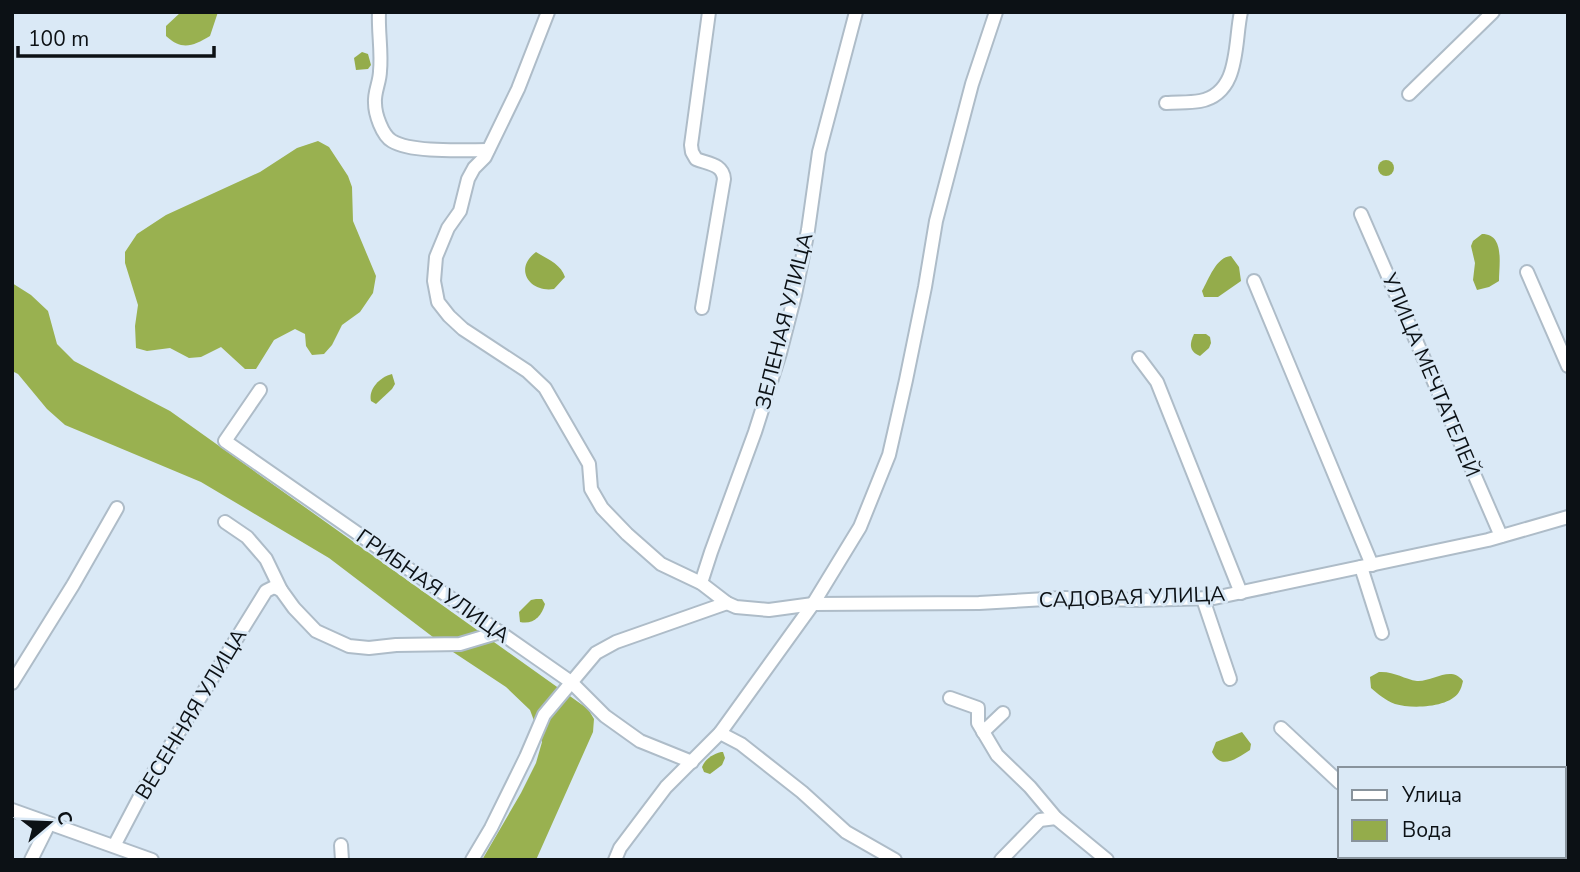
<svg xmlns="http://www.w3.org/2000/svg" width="1580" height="872" font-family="'Nunito Sans',sans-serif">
	<rect width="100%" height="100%" fill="#dae9f6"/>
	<!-- forest -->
	<g fill="#99b150">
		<path d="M181 12H218L210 36C193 46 182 51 166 36V26Z"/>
		<polygon points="318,141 329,147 348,176 352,187 353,221 376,276 373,293 360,312 342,325 332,345 324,354 312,355 306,346 305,334 295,329 274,340 256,369 245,369 221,347 201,357 189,358 170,348 147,351 136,348 135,326 138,305 125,263 125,252 137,234 166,215 260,172 297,148"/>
		<polygon points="12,283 31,295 48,311 57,344 74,361 170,411 588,709 594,719 593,732 536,860 482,860 521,793 536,763 542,742 530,710 506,687 450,650 329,558 201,482 65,425 47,409 18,374 12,371"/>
	</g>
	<!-- water -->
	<g fill="#94ac4b">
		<polygon points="362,52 368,54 371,65 368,69 356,70 354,58"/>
		<circle cx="1386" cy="168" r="8"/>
		<path d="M1482 234C1505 234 1499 264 1499 281L1489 287 1477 290 1473 280 1475 263 1471 246 1473 241Z"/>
		<path d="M536 252C547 259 561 264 565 277L554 289C530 293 513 269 536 252Z"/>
		<path d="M1231 256 1239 267 1241 281 1218 297H1204L1202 291C1209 279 1216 257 1231 256Z"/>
		<path d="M1194 334H1206L1210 337 1211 343 1209 348 1200 356C1188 351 1190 343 1194 334Z"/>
		<path d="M392 374 395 384 392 389 376 404 371 401C368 389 380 377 392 374Z"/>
		<path d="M536 599H542L545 604C542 616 533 625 520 622L519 612 531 600Z"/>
		<path d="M1379 672C1394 671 1404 679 1417 681 1433 682 1451 665 1463 681 1462 685 1461 689 1459 692 1449 708 1411 709 1395 704 1385 700 1378 694 1371 688L1370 677Z"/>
		<path d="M1242 732 1251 744 1250 750C1237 758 1221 771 1212 752L1216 742Z"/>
		<path d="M721 752H723L725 758 722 765 710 774 704 772 702 767C705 759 713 754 721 752Z"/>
	</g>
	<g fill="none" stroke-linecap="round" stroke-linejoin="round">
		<defs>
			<g id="minor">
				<path d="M379 12C378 32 382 52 380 71 380 82 374 92 375 103 375 114 382 135 392 141 412 153 464 150 488 150"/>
				<polyline points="548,12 518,89 485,157 474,168 468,179 460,211 448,228 436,257 434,281 438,302 449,316 463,329 527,371 545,388 589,464 591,489 602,508 627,534 661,564 701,583 727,603 736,607 769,610 813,604 979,603 1063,598 1139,600 1214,598 1488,540 1568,517"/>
				<polyline points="1409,94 1493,12"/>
				<path d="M1166 103C1177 102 1189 103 1200 101 1241 93 1234 42 1241 12"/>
				<polyline points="1361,214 1501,536"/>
				<polyline points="1527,272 1568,366"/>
				<polyline points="1254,281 1372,565"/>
				<path d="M702 308 724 179C723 164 708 164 696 159L692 152 691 145 709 12"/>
				<polyline points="1139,358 1157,382 1241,593"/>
				<polyline points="260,390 225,441 571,682 605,716 640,741 692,762"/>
				<polyline points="1361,567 1382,633"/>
				<polyline points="701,583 711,552 755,432 780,353 795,295 808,230 819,152 856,12"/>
				<polyline points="275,587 281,590 294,608 316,631 349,646 369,648 396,645 460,644 500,632"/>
				<polyline points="1203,599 1230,679"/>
				<polyline points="12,683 73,585 117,508"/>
				<polyline points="950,698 978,708 978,723 997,755 1030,787 1056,818 1107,860"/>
				<polyline points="1281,728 1340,783"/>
				<polyline points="983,732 1003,713"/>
				<polyline points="720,733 741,744 802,792 846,832 895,860"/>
				<polyline points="12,810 152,860"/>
				<polyline points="1564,837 1568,836"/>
				<polyline points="341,845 342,860"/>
				<polyline points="114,846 146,785 266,591 274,587 281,590 266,559 247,537 225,522"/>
				<polyline points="1406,856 1408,860"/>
				<polyline points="31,860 49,824"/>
				<polyline points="472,860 491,828 526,757 544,715 596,653 616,642 727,603"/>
				<polyline points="615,860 620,848 666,787 720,733 813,604 860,527 889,455 906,380 925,287 936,221 972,84 996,12"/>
				<polyline points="1001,860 1040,820 1056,818"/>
				<polyline points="1522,860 1528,856"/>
			</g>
		</defs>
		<!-- minor casing -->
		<use href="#minor" stroke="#aebcc8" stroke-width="16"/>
		<!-- minor -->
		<use href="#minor" stroke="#fff" stroke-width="12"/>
	</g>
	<g text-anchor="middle" stroke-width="6" stroke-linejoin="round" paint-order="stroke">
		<!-- street labels -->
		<g font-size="21" fill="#0c1115" stroke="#dae9f6">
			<text transform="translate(784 321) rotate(-76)" y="7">ЗЕЛЕНАЯ УЛИЦА</text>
			<text transform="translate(1431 375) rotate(67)" y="7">УЛИЦА МЕЧТАТЕЛЕЙ</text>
			<text transform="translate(433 586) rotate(35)" y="7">ГРИБНАЯ УЛИЦА</text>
			<text transform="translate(1132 597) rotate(-2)" y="7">САДОВАЯ УЛИЦА</text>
			<text transform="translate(191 714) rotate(-59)" y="7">ВЕСЕННЯЯ УЛИЦА</text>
		</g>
	</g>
	<!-- border -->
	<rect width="1580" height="872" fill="none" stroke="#0c1115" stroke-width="28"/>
	<!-- legend -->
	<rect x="1338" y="767" width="228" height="91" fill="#dae9f6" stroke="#88939c" stroke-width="2"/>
	<rect x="1352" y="790" width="35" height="10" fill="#ffffff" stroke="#88939c" stroke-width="2"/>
	<text x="1402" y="802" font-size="21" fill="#0c1115">Улица</text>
	<rect x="1352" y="820" width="35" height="21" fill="#94ac4b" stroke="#88939c" stroke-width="2"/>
	<text x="1402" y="837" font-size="21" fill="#0c1115">Вода</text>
	<!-- north arrow -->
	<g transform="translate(49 823) rotate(71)" stroke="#dae9f6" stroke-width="5" paint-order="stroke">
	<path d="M0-5L12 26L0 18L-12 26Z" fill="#0c1115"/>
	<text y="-10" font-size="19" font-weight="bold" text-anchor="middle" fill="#0c1115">С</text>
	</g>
	<!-- scale -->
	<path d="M18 46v10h196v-10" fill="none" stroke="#0c1115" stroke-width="3.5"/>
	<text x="28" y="46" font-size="21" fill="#0c1115" stroke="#dae9f6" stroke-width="5" paint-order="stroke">100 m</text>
</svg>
